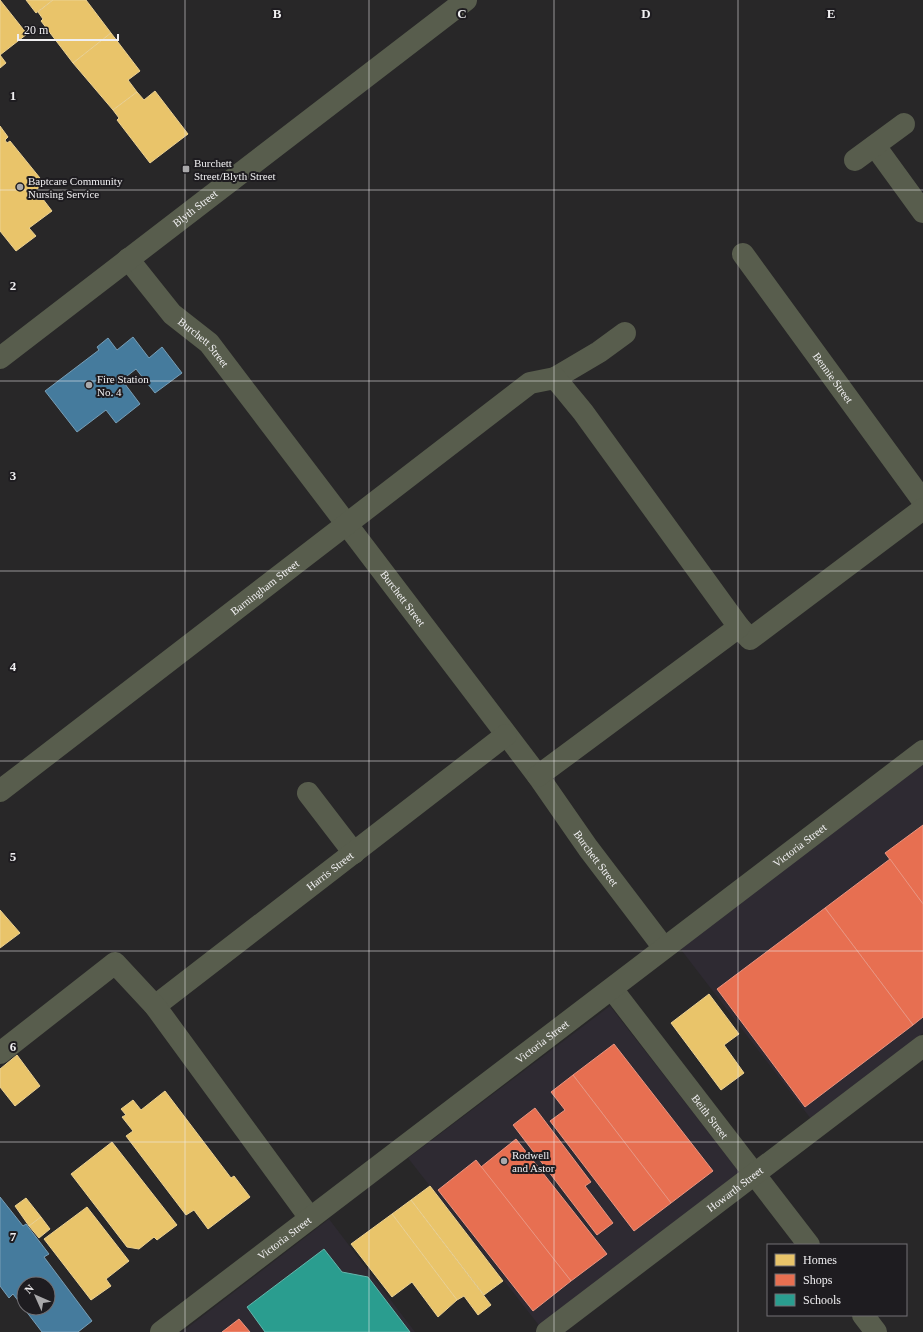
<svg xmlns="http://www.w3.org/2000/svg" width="923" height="1332" font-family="Georgia,serif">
	<rect width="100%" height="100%" fill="#282728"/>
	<!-- built -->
	<g fill="#2e2a32">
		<polygon points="923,762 923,1033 811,1119 679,947"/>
		<polygon points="610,1006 741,1174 541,1328 408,1158"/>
		<polygon points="329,1219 415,1332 182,1332"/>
	</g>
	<!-- homes -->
	<g fill="#e9c46a" stroke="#ebd192">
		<polygon points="0,0 27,34 0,55 6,63 0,68"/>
		<polygon points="26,0 53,0 36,13"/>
		<polygon points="53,0 86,0 111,33 73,63 41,21 43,19 38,12"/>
		<polygon points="111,33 140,71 128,80 137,92 113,110 73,63"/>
		<polygon points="155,91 188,134 150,163 117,120 119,118 113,110 137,92 144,100"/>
		<polygon points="0,126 8,137 5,140 7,143 10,141 44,183 36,190 52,211 29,228 36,236 16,251 0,231"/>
		<polygon points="0,910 20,933 0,948"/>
		<polygon points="709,994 739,1034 724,1045 744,1073 721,1090 671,1023"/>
		<polygon points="17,1055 40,1086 15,1106 0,1087 0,1069"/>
		<polygon points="165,1091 231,1178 234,1176 250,1197 208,1229 194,1210 186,1215 126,1136 133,1131 122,1117 126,1115 121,1109 133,1100 141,1110"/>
		<polygon points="112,1142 177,1225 157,1240 154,1237 139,1249 127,1247 71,1174"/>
		<polygon points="430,1186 503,1281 484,1295 411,1200"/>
		<polygon points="26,1198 41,1217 29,1226 15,1206"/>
		<polygon points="411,1200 491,1305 478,1315 464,1296 457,1300 392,1214"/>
		<polygon points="87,1207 129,1261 106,1279 111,1286 91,1300 44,1239"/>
		<polygon points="392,1214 457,1300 438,1317 412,1282 392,1297 351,1244"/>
		<polygon points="41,1217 50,1229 39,1238 29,1226"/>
	</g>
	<!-- shops -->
	<g fill="#e76f51" stroke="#ea9581">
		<polygon points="923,825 923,904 885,853"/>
		<polygon points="890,859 923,904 923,1017 913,1025 825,908"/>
		<polygon points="825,908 913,1025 805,1107 717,989"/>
		<polygon points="614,1044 713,1171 671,1203 573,1075"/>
		<polygon points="573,1075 671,1203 634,1231 550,1121 565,1110 551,1092"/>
		<polygon points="535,1108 591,1182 585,1186 613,1223 597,1235 513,1125"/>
		<polygon points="516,1139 607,1254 571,1281 481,1167"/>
		<polygon points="476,1160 571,1281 533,1311 438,1190"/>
		<polygon points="239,1319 250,1332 222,1332"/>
	</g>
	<!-- schools -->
	<polygon fill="#2a9d8f" stroke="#65b6ac" points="324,1249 342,1272 368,1277 410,1332 265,1332 247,1307"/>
	<!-- public -->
	<g fill="#457b9d" stroke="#789eb6" fill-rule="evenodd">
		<polygon points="133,337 149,358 162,347 182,373 155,393 136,369 122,380 140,404 116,423 106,410 77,432 45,391 99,350 97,347 108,338 117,350"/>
		<path d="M0 1197 23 1226 26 1224 49 1254 44 1257 92 1321 78 1332H42L13 1294 9 1298 0 1286ZM24 1284H48V1308H24Z"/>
	</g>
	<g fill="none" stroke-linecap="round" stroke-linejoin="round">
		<!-- minor -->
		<g stroke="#585d4d" stroke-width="22">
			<polyline points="875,146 923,212"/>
			<polyline points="855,160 904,124"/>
			<path id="s1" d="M743 254 923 501"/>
			<path id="s2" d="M128 259 172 314 209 343 538 776 588 848 664 948"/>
			<path id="s3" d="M0 358 466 0"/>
			<polyline points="555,378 599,352 625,333"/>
			<polyline points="739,627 750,639 923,509"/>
			<path id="s4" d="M0 791 530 383 555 378 583 412 739 627 538 776"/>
			<polyline points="308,793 354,853"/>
			<path id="s5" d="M612 989 809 1245"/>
			<path id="s6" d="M155 1006 506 735"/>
			<polyline points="0,1053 115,963 155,1006 310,1218"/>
			<polyline points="863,1315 876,1332"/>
			<path id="s7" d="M161 1332 923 751"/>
			<path id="s8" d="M547 1332 923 1046"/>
		</g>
	</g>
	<!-- grid -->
	<path fill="none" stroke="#f0eff1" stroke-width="1" stroke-opacity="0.55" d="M185 0V1332M369 0V1332M554 0V1332M738 0V1332M0 190H923M0 381H923M0 571H923M0 761H923M0 951H923M0 1142H923"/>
	<!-- markers -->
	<g fill="#aaa9ab" stroke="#1e1c20" stroke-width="1.5">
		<rect x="182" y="165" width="8" height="8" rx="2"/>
		<circle cx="20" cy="187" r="4"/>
		<circle cx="89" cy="385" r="4"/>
		<circle cx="504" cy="1161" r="4"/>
	</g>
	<g text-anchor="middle" stroke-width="4" stroke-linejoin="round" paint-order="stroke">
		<!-- poi labels -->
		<g font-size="11" fill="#f0eff1" stroke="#1e1c20" text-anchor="start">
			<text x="194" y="167">Burchett<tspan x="194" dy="13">Street/Blyth Street</tspan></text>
			<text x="28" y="185">Baptcare Community<tspan x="28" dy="13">Nursing Service</tspan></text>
			<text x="97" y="383">Fire Station<tspan x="97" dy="13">No. 4</tspan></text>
			<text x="512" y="1159">Rodwell<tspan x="512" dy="13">and Astor</tspan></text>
		</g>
		<!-- street labels -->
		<g font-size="11" fill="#f0eff1" stroke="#1e1c20">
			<text dy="4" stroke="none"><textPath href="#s3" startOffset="246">Blyth Street</textPath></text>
			<text dy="4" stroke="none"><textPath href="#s2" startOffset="113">Burchett Street</textPath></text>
			<text dy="4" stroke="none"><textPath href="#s1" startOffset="153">Bennie Street</textPath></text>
			<text dy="4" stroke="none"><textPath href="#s4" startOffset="334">Barningham Street</textPath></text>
			<text dy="4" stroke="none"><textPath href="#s2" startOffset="438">Burchett Street</textPath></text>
			<text dy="4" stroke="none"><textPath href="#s7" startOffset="803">Victoria Street</textPath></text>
			<text dy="4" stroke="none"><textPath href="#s2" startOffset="762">Burchett Street</textPath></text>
			<text dy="4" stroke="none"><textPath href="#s6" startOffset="221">Harris Street</textPath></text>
			<text dy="4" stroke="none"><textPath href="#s7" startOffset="479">Victoria Street</textPath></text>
			<text dy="4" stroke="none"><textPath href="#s5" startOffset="161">Beith Street</textPath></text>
			<text dy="4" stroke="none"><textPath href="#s8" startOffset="236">Howarth Street</textPath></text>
			<text dy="4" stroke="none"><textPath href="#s7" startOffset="155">Victoria Street</textPath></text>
		</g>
	</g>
	<g font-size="13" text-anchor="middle" font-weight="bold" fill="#f0eff1" stroke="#1e1c20" stroke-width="4" stroke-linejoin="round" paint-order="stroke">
		<text x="277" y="18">B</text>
		<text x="462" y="18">C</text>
		<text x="646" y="18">D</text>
		<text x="831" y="18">E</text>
		<text x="13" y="100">1</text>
		<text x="13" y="290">2</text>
		<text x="13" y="480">3</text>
		<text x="13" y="671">4</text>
		<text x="13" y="861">5</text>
		<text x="13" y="1051">6</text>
		<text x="13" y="1241">7</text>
	</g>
	<!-- legend -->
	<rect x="767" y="1244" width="140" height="72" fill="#1e1c20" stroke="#727074"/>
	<rect x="775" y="1254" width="20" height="12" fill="#e9c46a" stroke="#727074"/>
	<text x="803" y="1264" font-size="12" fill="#f0eff1">Homes</text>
	<rect x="775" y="1274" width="20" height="12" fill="#e76f51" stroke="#727074"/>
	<text x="803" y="1284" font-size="12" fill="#f0eff1">Shops</text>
	<rect x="775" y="1294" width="20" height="12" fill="#2a9d8f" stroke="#727074"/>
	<text x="803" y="1304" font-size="12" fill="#f0eff1">Schools</text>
	<!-- north arrow -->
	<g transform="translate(36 1296) rotate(315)"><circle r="19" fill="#1e1c20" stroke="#727074"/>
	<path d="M0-3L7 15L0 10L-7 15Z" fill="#aaa9ab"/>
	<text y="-6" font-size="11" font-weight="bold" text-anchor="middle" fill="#f0eff1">N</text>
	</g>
	<!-- scale -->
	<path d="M18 34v6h100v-6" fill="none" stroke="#f0eff1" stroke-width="2"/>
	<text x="24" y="34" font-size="12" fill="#f0eff1" stroke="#1e1c20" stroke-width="3" paint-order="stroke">20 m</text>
</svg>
